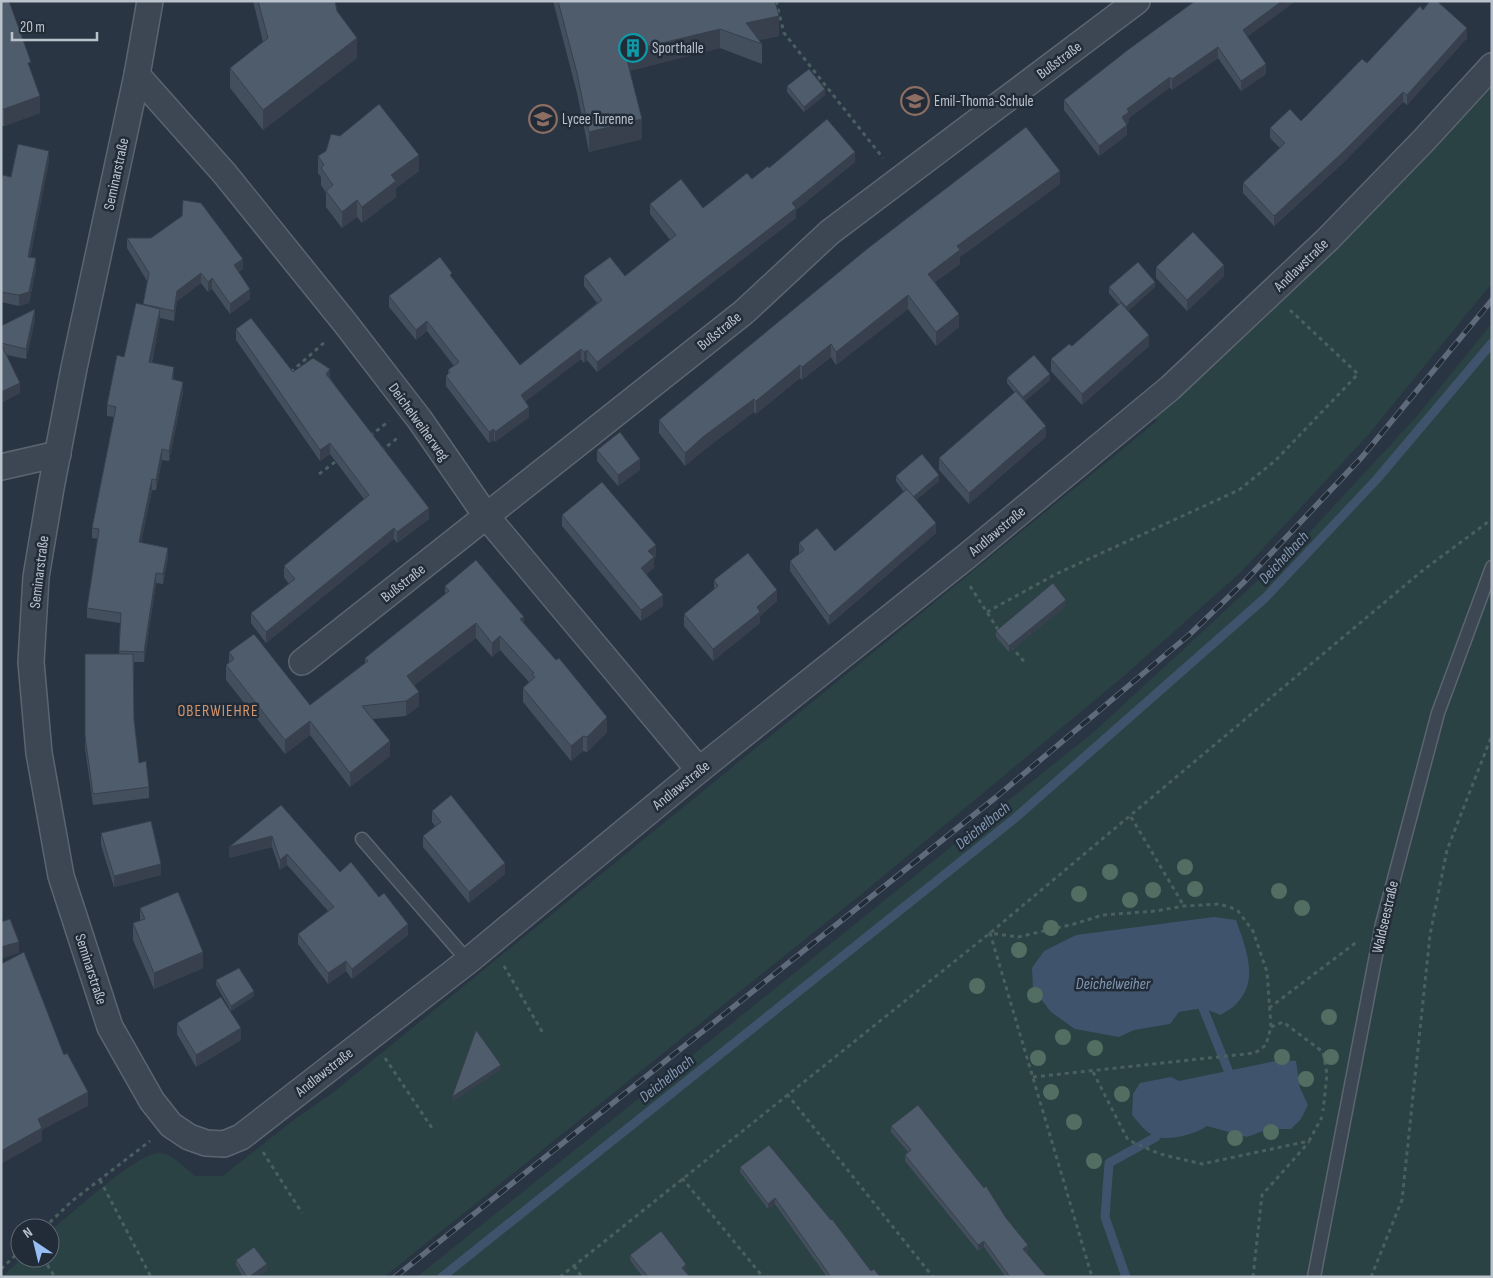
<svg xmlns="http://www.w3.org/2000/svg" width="1493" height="1278" font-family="'Sofia Sans Condensed',sans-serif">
	<rect width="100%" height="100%" fill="#293543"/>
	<!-- green -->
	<g fill="#2b4244">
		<path d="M1492 86V283L1369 434 1240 573 1125 675 864 892 384 1277H2L22 1258H50V1231C71 1215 137 1152 160 1153 172 1153 186 1169 195 1176H223L296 1118 330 1095 1157 421 1153 417 1364 222Z"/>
		<polygon points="1492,323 1492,1277 417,1277 1096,730 1308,534 1418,415"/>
	</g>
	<!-- water -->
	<g fill="#3f536c">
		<path d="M1214 917 1236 920C1245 946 1260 980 1237 1003 1233 1008 1226 1011 1221 1015L1203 1008 1179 1012 1170 1024 1134 1030 1119 1037 1075 1029 1051 1012 1033 989 1032 968 1044 951 1076 935Z"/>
		<path d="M1280 1060 1296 1061 1300 1088 1308 1105 1301 1119 1291 1129H1268L1247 1137 1207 1126C1196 1134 1168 1142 1155 1136 1145 1132 1139 1123 1132 1115L1133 1094 1140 1083 1171 1077 1179 1081Z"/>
	</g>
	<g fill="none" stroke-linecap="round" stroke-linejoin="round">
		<!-- stream -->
		<g stroke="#3f536c" stroke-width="9">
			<polyline points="1203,1008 1228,1070"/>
			<polyline points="442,1277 1014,819 1265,598 1377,479 1492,343"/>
			<polyline points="1126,1277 1105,1217 1109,1163 1156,1137"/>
		</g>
		<defs>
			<g id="service">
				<polyline points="362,839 468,961"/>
				<polyline points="1314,1277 1382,924 1438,713 1492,567"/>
			</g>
			<g id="minor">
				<polyline points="150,1 137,75 74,368 51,488 36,577 31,662 39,753 61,876 110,1027 152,1101 171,1125 189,1137 206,1143 224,1144 241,1137 468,961 699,770 967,556 1170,388 1328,239 1424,140 1492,66"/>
				<polyline points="137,75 225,174 346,324 420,420 487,517 699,770"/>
				<polyline points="1,467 58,454"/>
				<polyline points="302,662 744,312 830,232 1137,1"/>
			</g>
		</defs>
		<!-- service casing -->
		<use href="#service" stroke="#5b6570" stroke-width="15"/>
		<!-- minor casing -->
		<use href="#minor" stroke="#5b6570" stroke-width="28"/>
		<!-- path -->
		<g stroke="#495f60" stroke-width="3" stroke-dasharray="4 4" stroke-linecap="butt">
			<polyline points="776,1 784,33 883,158"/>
			<polyline points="291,372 326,341"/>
			<polyline points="370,436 389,421"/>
			<polyline points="381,451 400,436"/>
			<polyline points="319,474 339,459"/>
			<polyline points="970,586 999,631"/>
			<polyline points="987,612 1056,574 1239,490 1276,460 1358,374 1290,310"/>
			<polyline points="1011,646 1026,664"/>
			<polyline points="1131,817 1184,906"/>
			<polyline points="504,966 544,1035"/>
			<polyline points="1269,1008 1358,941"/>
			<polyline points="1271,1027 1283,1022 1323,1052 1327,1074 1323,1111"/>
			<polyline points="385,1058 432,1128"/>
			<polyline points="1093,1072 1128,1140 1160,1154 1202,1164 1309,1141 1322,1117"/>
			<polyline points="1033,1077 1255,1053 1266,1045 1271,1027 1267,972 1253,931 1238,911 1232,908 1219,904 1184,906 1156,911 1103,915 1074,924 1018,937 990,933 1092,1277"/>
			<polyline points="787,1094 933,1277"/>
			<polyline points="263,1152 302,1213"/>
			<polyline points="682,1178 763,1277"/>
			<polyline points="100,1180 151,1277"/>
			<polyline points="44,1228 72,1201 150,1141"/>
			<polyline points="43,1258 55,1277"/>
			<polyline points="574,1266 582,1277"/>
			<polyline points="1,1269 20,1251"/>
			<polyline points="560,1277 990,933 1422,571 1492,519"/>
			<polyline points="1253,1277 1262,1195 1309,1142"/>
			<polyline points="1371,1277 1402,1200 1430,935 1447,850 1492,735"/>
		</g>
		<!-- service -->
		<use href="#service" stroke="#3d4753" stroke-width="12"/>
		<!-- minor -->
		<use href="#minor" stroke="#3d4753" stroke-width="25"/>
		<defs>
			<polyline id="rail" points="395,1277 995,798 1189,635 1244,582 1362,457 1492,300"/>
		</defs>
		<!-- rail casing -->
		<use href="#rail" stroke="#5f6b7a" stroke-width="5.5"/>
		<!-- rail -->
		<use href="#rail" stroke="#222c38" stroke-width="4" stroke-dasharray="11" stroke-linecap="butt"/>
	</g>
	<!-- trees -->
	<g fill="#526e62">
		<circle cx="1185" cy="867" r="8"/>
		<circle cx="1110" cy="872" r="8"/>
		<circle cx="1195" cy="889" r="8"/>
		<circle cx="1153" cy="890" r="8"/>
		<circle cx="1279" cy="891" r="8"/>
		<circle cx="1079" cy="894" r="8"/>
		<circle cx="1130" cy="900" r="8"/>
		<circle cx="1302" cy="908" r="8"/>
		<circle cx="1051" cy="928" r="8"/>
		<circle cx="1019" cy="950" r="8"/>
		<circle cx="977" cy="986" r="8"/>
		<circle cx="1035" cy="995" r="8"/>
		<circle cx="1329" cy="1017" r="8"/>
		<circle cx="1063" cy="1037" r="8"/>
		<circle cx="1095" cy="1048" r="8"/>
		<circle cx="1282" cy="1057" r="8"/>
		<circle cx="1331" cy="1057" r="8"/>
		<circle cx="1038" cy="1058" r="8"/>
		<circle cx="1306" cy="1079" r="8"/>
		<circle cx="1051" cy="1092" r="8"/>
		<circle cx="1122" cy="1094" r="8"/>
		<circle cx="1074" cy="1122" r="8"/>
		<circle cx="1271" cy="1132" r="8"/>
		<circle cx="1235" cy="1138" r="8"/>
		<circle cx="1094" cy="1161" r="8"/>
	</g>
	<!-- wall -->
	<g fill="#444f5d">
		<polygon points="1,1 31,70 40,113 4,126 1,126"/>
		<polygon points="253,1 335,1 337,11 357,58 263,130 230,88 230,68 263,42"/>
		<polygon points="553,1 775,1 779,36 759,40 762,44 762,64 720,48 629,71 642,139 589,152 577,93"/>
		<polygon points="1423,10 1467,38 1407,105 1403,102 1342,164 1274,226 1243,193 1243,183 1280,148 1270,138 1270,128 1301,121 1367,63"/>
		<polygon points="1248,37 1266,74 1241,91 1218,58 1172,90 1170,87 1129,118 1129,122 1127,124 1127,135 1099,156 1064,110 1064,100"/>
		<polygon points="787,86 825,95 804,112 787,92"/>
		<polygon points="318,156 419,171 396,188 396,197 362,223 357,217 342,228 326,207 326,193 321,185 321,177 318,173"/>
		<polygon points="49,161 30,258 36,269 29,303 19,306 1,302 1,181 11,177"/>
		<polygon points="855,162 796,210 796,218 597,372 587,360 584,363 581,359 526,401 529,417 495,442 494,440 489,443 446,386 446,376 448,374 448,370 454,366 427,331 416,340 389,307 389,296 452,278 520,365 597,303 584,286 584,276 625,276 670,240 650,214 650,204 703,208 769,168"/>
		<polygon points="1060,184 960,257 960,264 935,282 959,327 936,346 908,309 836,365 831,357 802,380 800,378 756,414 754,412 704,450 685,466 659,433 659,420"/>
		<polygon points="127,238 243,269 238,272 250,299 230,314 212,289 208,292 201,283 177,301 174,321 160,318 152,362 174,377 174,380 183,392 169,461 162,460 156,490 152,490 141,542 168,558 163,584 156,583 144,662 134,662 134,720 139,763 149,787 149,798 93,805 85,748 85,654 119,654 120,623 87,618 87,608 98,539 92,538 92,528 114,417 107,416 107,405 143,305 147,281 127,248"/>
		<polygon points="1156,267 1224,276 1187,311 1156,278"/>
		<polygon points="1109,287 1155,287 1128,311 1149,346 1082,405 1051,371 1051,359 1072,346 1119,305 1109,293"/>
		<polygon points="35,320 26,359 7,355 20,393 1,403 1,326"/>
		<polygon points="236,329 293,372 330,378 429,519 397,543 394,539 266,643 251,623 251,613 289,584 284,577 284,566 364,499 330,454 320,461 236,340"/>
		<polygon points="1007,378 1050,380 1025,401 1046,437 969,504 939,470 939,458 1015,393 1007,383"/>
		<polygon points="597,450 640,470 618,486 597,461"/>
		<polygon points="896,476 939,481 916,500 936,533 829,625 790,571 790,561 799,554 799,543 835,551 904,492 896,481"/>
		<polygon points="562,515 656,556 654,558 654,568 646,574 663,606 641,621 562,526"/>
		<polygon points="714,580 777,601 760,616 760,623 713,661 684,626 684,614 714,590"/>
		<polygon points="445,586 524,623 607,732 587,752 583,751 571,761 523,702 523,688 529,682 500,650 492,657 476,638 414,685 419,706 406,716 373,719 390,756 350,787 310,735 285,754 226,680 226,665 229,662 229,652 310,705 365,663 365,658 445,594"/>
		<polygon points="1066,606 1009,652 996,637 996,631"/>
		<polygon points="281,805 340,872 408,935 352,979 346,971 328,984 298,944 298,934 328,911 287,865 280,870 272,847 229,858"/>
		<polygon points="432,811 505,874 469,903 423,847 423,836 435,826 432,822"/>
		<polygon points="101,833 161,875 114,887 101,845"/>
		<polygon points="140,908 203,968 154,989 133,940 133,923 140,921"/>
		<polygon points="216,980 254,996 231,1011 216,985"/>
		<polygon points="177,1023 241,1040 196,1067 177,1034"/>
		<polygon points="891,1126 1006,1218 1028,1250 1026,1253 1047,1277 1006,1277 984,1247 978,1251 905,1161 905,1155 908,1152 891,1132"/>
		<polygon points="740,1167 871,1271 880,1277 827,1277 775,1204 768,1209 740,1172"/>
		<polygon points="630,1255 686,1270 685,1271 690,1277 643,1277 630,1260"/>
		<polygon points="236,1260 267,1270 257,1277 243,1277 236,1265"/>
	</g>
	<!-- shaded-wall -->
	<g fill="#37404c">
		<polygon points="1282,1 1296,1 1243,40 1243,30"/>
		<polygon points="779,16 779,36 754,41 746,23"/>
		<polygon points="1467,28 1467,38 1407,105 1407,95"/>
		<polygon points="720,29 720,48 625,72 625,52"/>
		<polygon points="357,38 357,58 263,130 263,110"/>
		<polygon points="1218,47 1218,58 1172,90 1172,79"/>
		<polygon points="1266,64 1266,74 1241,91 1241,81"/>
		<polygon points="1170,77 1170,87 1129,118 1129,122 1122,128 1122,117 1127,109"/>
		<polygon points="825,89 825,95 804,112 804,107"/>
		<polygon points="1403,92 1403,102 1342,164 1274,226 1274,216"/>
		<polygon points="40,96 40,113 4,126 4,109"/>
		<polygon points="642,119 642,139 589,152 589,132"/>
		<polygon points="1127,125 1127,135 1099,156 1099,146"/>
		<polygon points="49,151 49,161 28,268 28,257"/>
		<polygon points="855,152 855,162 796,210 796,218 597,372 597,362"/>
		<polygon points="419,155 419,171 396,188 396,197 362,223 362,207 391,175"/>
		<polygon points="1060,171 1060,184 960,257 960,264 928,287 928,274 957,246"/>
		<polygon points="357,200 357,217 342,228 342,212"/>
		<polygon points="36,258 36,269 29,303 19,306 19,295"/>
		<polygon points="243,259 243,269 234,276 234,265"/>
		<polygon points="1224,265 1224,276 1187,311 1187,300"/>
		<polygon points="201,273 201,283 177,301 174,321 174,311 177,291"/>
		<polygon points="212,278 212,289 208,292 208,282"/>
		<polygon points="1155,282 1155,287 1126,313 1126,307"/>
		<polygon points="250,289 250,299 230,314 230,304"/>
		<polygon points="908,295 908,309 836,365 836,352"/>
		<polygon points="35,309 35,320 26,359 26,349"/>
		<polygon points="160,309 160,319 149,372 149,362"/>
		<polygon points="959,314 959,327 936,346 936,332"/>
		<polygon points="427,321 427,331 416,340 416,330"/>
		<polygon points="1149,335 1149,346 1082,405 1082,394"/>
		<polygon points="831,344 831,357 802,380 802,367"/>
		<polygon points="581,349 581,359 521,405 521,395"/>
		<polygon points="587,350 587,360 584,363 584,352"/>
		<polygon points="800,365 800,378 756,414 756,401"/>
		<polygon points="174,367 174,377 172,390 172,379"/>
		<polygon points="330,369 330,380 326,374"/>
		<polygon points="1050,374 1050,380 1023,403 1023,397"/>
		<polygon points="183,382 183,392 169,461 169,451"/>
		<polygon points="20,383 20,393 1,403 1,392"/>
		<polygon points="754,399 754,412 704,450 685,466 685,453 704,436"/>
		<polygon points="529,407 529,417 495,442 495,432"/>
		<polygon points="1046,426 1046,437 969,504 969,493"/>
		<polygon points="494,429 494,440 489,443 489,432"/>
		<polygon points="330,443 330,454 320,461 320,450"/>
		<polygon points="162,449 162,460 156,490 156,480"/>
		<polygon points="640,459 640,470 618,486 618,475"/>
		<polygon points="939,475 939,481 913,502 913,497"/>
		<polygon points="152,479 152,490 139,552 139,542"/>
		<polygon points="429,508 429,519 397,543 397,532"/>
		<polygon points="936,523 936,533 829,625 829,616"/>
		<polygon points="394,528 394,539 266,643 266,632"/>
		<polygon points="656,545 656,556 654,558 654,568 641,579 641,568 648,551"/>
		<polygon points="168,548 168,558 163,584 163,574"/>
		<polygon points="156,573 156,583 144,662 144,652"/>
		<polygon points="777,590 777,601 760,616 760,623 713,661 713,649 757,607"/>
		<polygon points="663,595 663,606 641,621 641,610"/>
		<polygon points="1066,600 1066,606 1009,652 1009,646"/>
		<polygon points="524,617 524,631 520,619"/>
		<polygon points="476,623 476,638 407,691 407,676"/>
		<polygon points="500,636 500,650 492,657 492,643"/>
		<polygon points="419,692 419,706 406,716 406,701"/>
		<polygon points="607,717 607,732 587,752 587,737"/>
		<polygon points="310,721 310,735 285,754 285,740"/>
		<polygon points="583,736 583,751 571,761 571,746"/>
		<polygon points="390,741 390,756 350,787 350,773"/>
		<polygon points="272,836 272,847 229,858 229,847"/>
		<polygon points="287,854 287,865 280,870 280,860"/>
		<polygon points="505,863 505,874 469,903 469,892"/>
		<polygon points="161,864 161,875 114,887 114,876"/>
		<polygon points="408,924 408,935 352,979 352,969"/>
		<polygon points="19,942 19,953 1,959 1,947"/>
		<polygon points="203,952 203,968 154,989 154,973"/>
		<polygon points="346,961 346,971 328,984 328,973"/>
		<polygon points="254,991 254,996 231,1011 231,1006"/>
		<polygon points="241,1028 241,1040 196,1067 196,1055"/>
		<polygon points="501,1065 501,1070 452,1102 452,1097"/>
		<polygon points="88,1092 88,1106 42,1130 42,1141 1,1164 1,1151 38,1119"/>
		<polygon points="775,1198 775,1204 768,1209 768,1204"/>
		<polygon points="984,1241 984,1247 978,1251 978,1245"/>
		<polygon points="1028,1245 1028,1250 1023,1255 1023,1249"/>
		<polygon points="267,1264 267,1270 257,1277 249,1277"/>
		<polygon points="686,1264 686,1270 682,1273 682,1268"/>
	</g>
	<!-- building -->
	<g fill="#4f5c6c" stroke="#37404c">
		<polygon points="1,1 9,1 31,62 28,63 40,96 4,109 1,109"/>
		<polygon points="258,1 335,1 337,11 357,38 263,110 230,68 268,38"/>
		<polygon points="558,1 775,1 779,16 746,23 762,44 720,29 625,52 642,119 589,132 577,73"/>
		<polygon points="1195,1 1282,1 1243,30 1266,64 1241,81 1218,47 1172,79 1170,77 1127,109 1129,112 1122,117 1127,125 1099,146 1064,100 1129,49"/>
		<polygon points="1430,1 1437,1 1467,28 1407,95 1403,92 1342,153 1274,216 1243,183 1285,143 1270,128 1290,109 1301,121 1362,59 1367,63 1420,6 1423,10"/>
		<polygon points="809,69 825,89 804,107 787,86"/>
		<polygon points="379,104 419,155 391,175 396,181 362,207 357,200 342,212 326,191 333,185 321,168 324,165 318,156 326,151 331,134 340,136"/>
		<polygon points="827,119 855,152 792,203 796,208 597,362 587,350 584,352 581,349 521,395 529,407 495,432 494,429 489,432 446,376 450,372 448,370 459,362 427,321 416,330 389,296 440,257 452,273 450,275 520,365 602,300 584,276 610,257 625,276 676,235 650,204 681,179 703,208 747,173 752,179 768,166 769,168"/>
		<polygon points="1026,127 1060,171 957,246 960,250 928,274 959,314 936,332 908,295 836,352 831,344 802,367 800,365 756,401 754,399 704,436 685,453 659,420 867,249"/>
		<polygon points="18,144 49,151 28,257 36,258 29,292 19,295 1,292 1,181 3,175 11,177"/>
		<polygon points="183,200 201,203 243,259 234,265 250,289 230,304 212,278 208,282 201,273 177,291 174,311 143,304 149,273 127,238 151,238 182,216"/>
		<polygon points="1193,232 1224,265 1187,300 1156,267"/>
		<polygon points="1138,262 1155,282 1126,307 1109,287"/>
		<polygon points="136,303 160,309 149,362 174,367 172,379 183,382 169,451 162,449 156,480 152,479 139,542 168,548 163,574 156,573 144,652 119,651 121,613 87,608 99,529 92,528 116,407 107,405 117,355 124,357"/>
		<polygon points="1121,303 1149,335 1082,394 1051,359 1069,344 1072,346"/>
		<polygon points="35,309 26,349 1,343 1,326"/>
		<polygon points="251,318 293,372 313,358 330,369 326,374 429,508 397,532 394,528 266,632 251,613 295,579 284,566 369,495 330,443 320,450 236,329"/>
		<polygon points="1,344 20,383 1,392"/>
		<polygon points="1034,355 1050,374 1023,397 1007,378"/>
		<polygon points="1016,391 1046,426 969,493 939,458"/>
		<polygon points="620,432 640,459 618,475 597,450"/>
		<polygon points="922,454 939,475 913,497 896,476"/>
		<polygon points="602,482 656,545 648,551 654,557 641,568 663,595 641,610 562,515"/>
		<polygon points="907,489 936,523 829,616 790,561 804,550 799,543 817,528 835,551"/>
		<polygon points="748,553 777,590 757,607 760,612 713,649 684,614 718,586 714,580"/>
		<polygon points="476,560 524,617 520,619 556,660 559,658 607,717 587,737 583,736 571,746 523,688 535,677 532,674 534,673 500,636 492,643 476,623 407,676 419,692 406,701 362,706 390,741 350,773 310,721 285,740 226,665 234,659 229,652 254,634 310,705 368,661 365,658 449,591 445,586"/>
		<polygon points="1053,583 1066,600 1009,646 996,631"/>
		<polygon points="85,654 133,654 134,720 139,763 146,761 149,787 93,794 85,736"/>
		<polygon points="451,795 505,863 469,892 423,836 441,822 432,811"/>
		<polygon points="281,805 340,872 351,862 379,897 384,893 408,924 352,969 346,961 328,973 298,934 334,907 287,854 280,860 272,836 229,847"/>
		<polygon points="151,821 161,864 114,876 101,833"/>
		<polygon points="178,892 203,952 154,973 133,923 145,919 140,908"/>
		<polygon points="10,919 19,942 1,947 1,922"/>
		<polygon points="24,952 64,1055 67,1053 88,1092 38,1119 42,1128 1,1151 1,964"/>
		<polygon points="239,968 254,991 231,1006 216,980"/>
		<polygon points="221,997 241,1028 196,1055 177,1023"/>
		<polygon points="476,1030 501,1065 452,1097"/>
		<polygon points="918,1105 984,1188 986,1186 1006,1218 1028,1245 1023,1249 1047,1277 1010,1277 984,1241 978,1245 905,1155 911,1150 891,1126"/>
		<polygon points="769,1145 831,1220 832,1219 871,1271 874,1269 880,1277 836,1277 835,1276 831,1277 775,1198 768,1204 740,1167"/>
		<polygon points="661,1231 686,1264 682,1268 690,1277 648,1277 630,1255"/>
		<polygon points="254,1247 267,1264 249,1277 247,1277 236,1260"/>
	</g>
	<!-- icons -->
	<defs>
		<symbol id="building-ring" viewBox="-11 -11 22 22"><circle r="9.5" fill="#222c38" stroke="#0f9aa8" stroke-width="1.5"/><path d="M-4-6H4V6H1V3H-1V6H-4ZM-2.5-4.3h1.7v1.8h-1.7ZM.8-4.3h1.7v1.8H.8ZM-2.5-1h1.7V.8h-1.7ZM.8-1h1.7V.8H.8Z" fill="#0f9aa8"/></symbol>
		<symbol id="school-ring" viewBox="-11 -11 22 22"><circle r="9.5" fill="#222c38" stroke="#8d6e63" stroke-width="1.5"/><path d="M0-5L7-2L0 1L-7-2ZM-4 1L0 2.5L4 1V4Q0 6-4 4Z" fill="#8d6e63"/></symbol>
	</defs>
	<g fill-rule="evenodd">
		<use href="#building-ring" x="617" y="32" width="32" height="32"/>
		<use href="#school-ring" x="899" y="85" width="32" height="32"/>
		<use href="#school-ring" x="527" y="103" width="32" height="32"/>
	</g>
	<g text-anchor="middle" stroke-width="5" stroke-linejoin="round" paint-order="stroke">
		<!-- poi labels -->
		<g font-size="15" fill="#bac2cc" stroke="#222c38" text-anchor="start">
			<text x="652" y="53">Sporthalle</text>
			<text x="934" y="106">Emil-Thoma-Schule</text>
			<text x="562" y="124">Lycee Turenne</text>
		</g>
		<!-- street labels -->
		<g font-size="15" fill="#bac2cc" stroke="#222c38">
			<text transform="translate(1059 60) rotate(-37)" y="5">Bußstraße</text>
			<text transform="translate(116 174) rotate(-78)" y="5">Seminarstraße</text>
			<text transform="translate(1301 265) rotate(-44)" y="5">Andlawstraße</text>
			<text transform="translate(719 331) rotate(-39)" y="5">Bußstraße</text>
			<text transform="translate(419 422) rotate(54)" y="5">Deichelweiherweg</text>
			<text transform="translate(997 531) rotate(-40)" y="5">Andlawstraße</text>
			<text transform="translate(39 572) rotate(-83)" y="5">Seminarstraße</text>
			<text transform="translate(403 583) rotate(-38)" y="5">Bußstraße</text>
			<text transform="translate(681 785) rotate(-39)" y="5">Andlawstraße</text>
			<text transform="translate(1385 917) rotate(-77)" y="5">Waldseestraße</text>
			<text transform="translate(91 969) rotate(72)" y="5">Seminarstraße</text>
			<text transform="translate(324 1072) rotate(-38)" y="5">Andlawstraße</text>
		</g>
		<!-- water labels -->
		<g font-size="16" font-style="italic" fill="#8398b2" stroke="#222c38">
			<text transform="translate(1283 557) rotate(-47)" y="6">Deichelbach</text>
			<text transform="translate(982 825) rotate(-39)" y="6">Deichelbach</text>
			<text x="1113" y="989">Deichelweiher</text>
			<text transform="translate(666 1078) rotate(-39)" y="6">Deichelbach</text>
		</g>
		<!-- neighbourhood labels -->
		<g font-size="16" letter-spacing="1" fill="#d3976f" stroke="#222c38">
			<text x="218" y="716">OBERWIEHRE</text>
		</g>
	</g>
	<!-- border -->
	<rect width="1493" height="1278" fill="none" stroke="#bac2cc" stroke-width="5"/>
	<!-- north arrow -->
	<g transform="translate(35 1243) rotate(325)"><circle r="24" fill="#222c38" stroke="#5f6873"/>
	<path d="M0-4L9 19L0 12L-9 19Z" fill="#97bef5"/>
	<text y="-8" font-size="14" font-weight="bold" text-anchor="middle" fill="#bac2cc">N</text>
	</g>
	<!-- scale -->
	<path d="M12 32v8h85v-8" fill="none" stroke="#bac2cc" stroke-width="2.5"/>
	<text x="20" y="32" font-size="15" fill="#bac2cc" stroke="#222c38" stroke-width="4" paint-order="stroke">20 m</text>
</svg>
